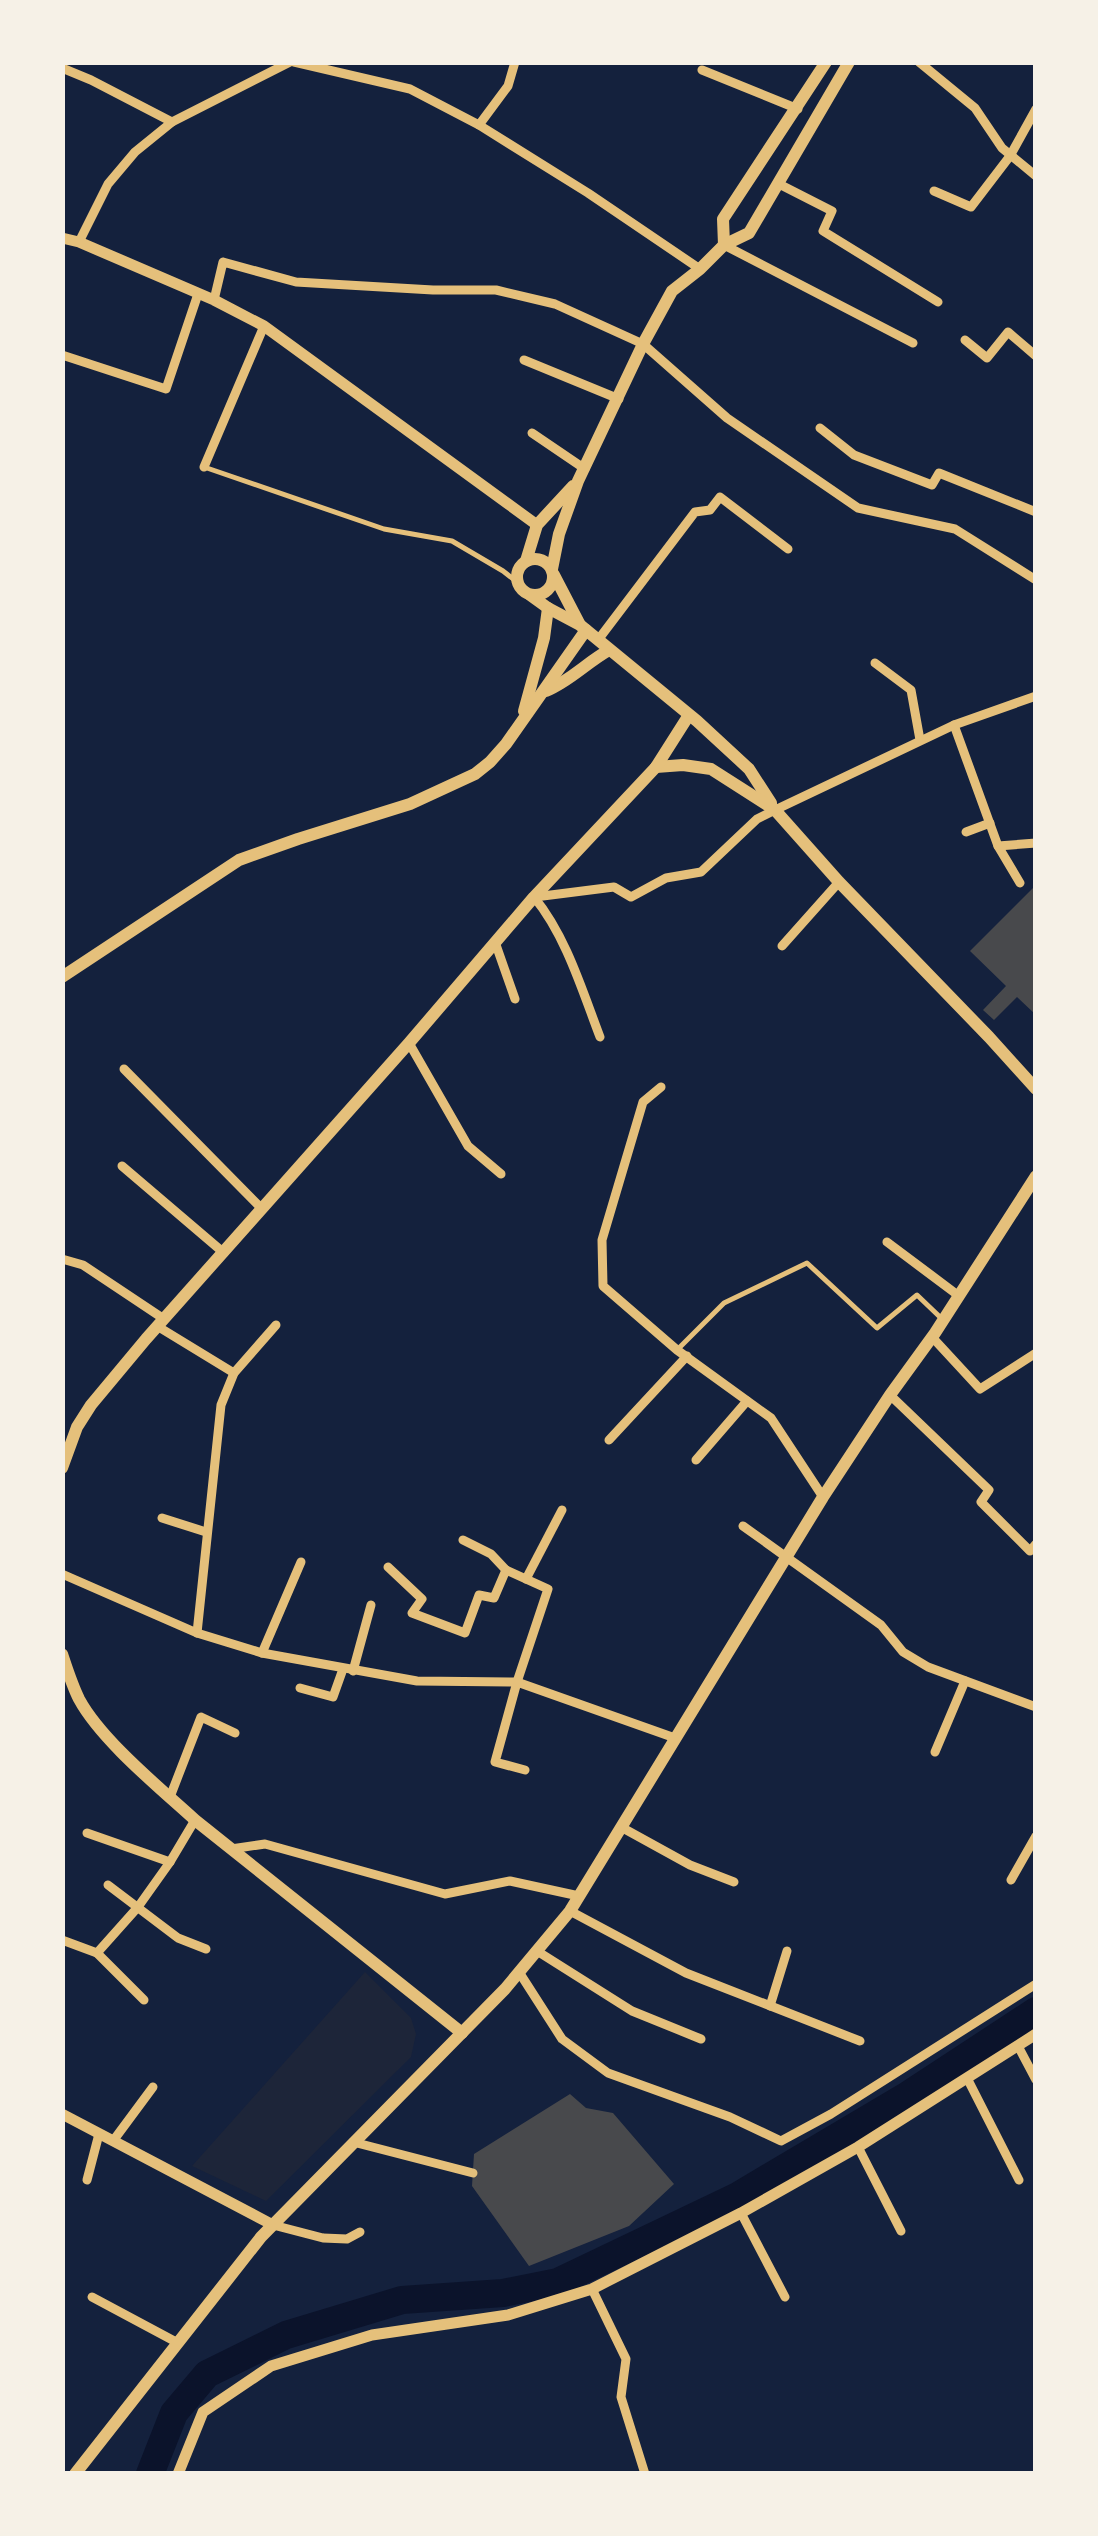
<svg xmlns="http://www.w3.org/2000/svg" width="1098" height="2536" font-family="Inter,sans-serif">
	<rect width="100%" height="100%" fill="#14213d"/>
	<!-- green -->
	<polygon fill="#1d2539" points="365,1972 411,2018 416,2034 411,2057 266,2201 192,2166"/>
	<g fill="none" stroke-linecap="round" stroke-linejoin="round">
		<!-- river -->
		<polyline stroke="#0b132b" stroke-width="28" points="150,2474 174,2413 207,2374 286,2335 402,2300 503,2293 558,2282 736,2197 908,2095 1036,2011"/>
	</g>
	<!-- building -->
	<g fill="#48494c">
		<polygon points="1036,885 1036,1015 1017,997 994,1020 983,1010 1006,986 970,951"/>
		<polygon points="570,2094 586,2108 613,2113 674,2184 629,2226 529,2266 472,2186 474,2154"/>
	</g>
	<g fill="none" stroke-linecap="round" stroke-linejoin="round">
		<!-- service -->
		<g stroke="#e5c07b" stroke-width="5">
			<polyline points="204,467 384,529 452,541 503,571 517,582"/>
			<polyline points="677,1350 724,1303 807,1263 877,1328 917,1295 941,1318"/>
		</g>
		<!-- minor -->
		<g stroke="#e5c07b" stroke-width="9">
			<polyline points="294,62 410,89 479,125 588,193 700,269"/>
			<polyline points="919,62 975,108 1002,148 1036,176"/>
			<polyline points="62,68 91,80 172,122"/>
			<polyline points="702,70 798,109"/>
			<polyline points="479,125 508,86 515,62"/>
			<polyline points="779,184 832,211 823,231 938,302"/>
			<polyline points="934,191 971,207 1010,156 1036,109"/>
			<polyline points="79,242 108,184 135,152 172,122 290,62"/>
			<polyline points="724,245 913,343"/>
			<polyline points="214,300 223,262 296,282 433,290 496,290 555,304 643,344 727,418 858,508 955,529 1036,580"/>
			<polyline points="965,340 987,358 1008,332 1036,356"/>
			<polyline points="62,355 166,389 198,294"/>
			<polyline points="524,360 619,399"/>
			<polyline points="820,428 854,455 932,485 939,473 1036,512"/>
			<polyline points="532,433 585,469"/>
			<polyline points="204,467 264,326"/>
			<polyline points="598,640 695,512 710,510 720,497 788,549"/>
			<polyline points="875,663 911,690 920,740"/>
			<polyline points="954,725 998,846 1036,843"/>
			<polyline points="966,832 990,823"/>
			<polyline points="998,846 1020,883"/>
			<path d="M534 897C566 936 582 990 600 1037"/>
			<polyline points="535,897 614,887 631,897 666,878 701,872 757,819 775,810 954,725 1036,696"/>
			<polyline points="495,942 515,999"/>
			<polyline points="782,946 839,882"/>
			<polyline points="409,1043 468,1146 501,1174"/>
			<polyline points="124,1069 262,1209"/>
			<polyline points="661,1087 643,1102 602,1240 603,1286 677,1350 771,1418 823,1497"/>
			<polyline points="122,1166 224,1253"/>
			<polyline points="887,1242 959,1296"/>
			<polyline points="62,1259 83,1265 164,1319"/>
			<polyline points="157,1326 234,1373"/>
			<polyline points="932,1337 980,1389 1036,1353"/>
			<polyline points="890,1395 989,1490 981,1502 1030,1551 1036,1544"/>
			<polyline points="609,1440 687,1356"/>
			<polyline points="696,1460 747,1401"/>
			<polyline points="162,1518 206,1532"/>
			<polyline points="743,1526 881,1625 903,1652 928,1667 1036,1707"/>
			<polyline points="463,1540 491,1554 506,1570 548,1589 517,1682 495,1762 525,1770"/>
			<polyline points="388,1567 422,1599 412,1613 465,1633 479,1595 494,1598 506,1570"/>
			<polyline points="62,1574 197,1633 262,1653 417,1681 517,1682 675,1738"/>
			<polyline points="526,1579 562,1510"/>
			<polyline points="197,1633 221,1405 234,1373 276,1325"/>
			<polyline points="262,1653 301,1562"/>
			<polyline points="353,1671 371,1605"/>
			<polyline points="300,1688 333,1697 343,1669"/>
			<polyline points="935,1752 965,1681"/>
			<polyline points="170,1797 201,1717 235,1733"/>
			<polyline points="621,1827 690,1865 734,1882"/>
			<polyline points="87,1833 170,1862"/>
			<polyline points="231,1849 265,1844 445,1894 510,1881 579,1896"/>
			<polyline points="1011,1880 1036,1836"/>
			<polyline points="108,1885 178,1938 206,1949"/>
			<polyline points="570,1911 686,1973 860,2041"/>
			<polyline points="62,1940 97,1953 138,1907 170,1862 195,1820"/>
			<polyline points="537,1951 632,2011 701,2039"/>
			<polyline points="97,1953 144,2000"/>
			<polyline points="519,1972 562,2039 608,2073 730,2117 781,2141 831,2114 1036,1984"/>
			<polyline points="770,2006 787,1951"/>
			<polyline points="1018,2046 1036,2080"/>
			<polyline points="967,2078 1019,2180"/>
			<polyline points="113,2141 153,2087"/>
			<polyline points="353,2142 473,2173"/>
			<polyline points="858,2147 901,2231"/>
			<polyline points="87,2180 99,2134"/>
			<polyline points="741,2213 785,2297"/>
			<polyline points="273,2225 323,2238 347,2239 360,2232"/>
			<polyline points="592,2289 626,2359 621,2397 645,2474"/>
			<polyline points="92,2297 178,2343"/>
		</g>
		<!-- tertiary -->
		<g stroke="#e5c07b" stroke-width="11">
			<polyline points="62,238 79,242 214,300 264,326 537,525"/>
			<polyline points="62,2114 273,2225"/>
			<polyline points="178,2474 203,2412 271,2366 372,2335 508,2315 592,2289 741,2213 858,2147 1036,2034"/>
		</g>
		<!-- secondary -->
		<g stroke="#e5c07b" stroke-width="12">
			<polyline points="724,245 723,219 826,62"/>
			<circle cx="535" cy="577" r="18"/>
			<polyline points="526,561 537,525 573,486"/>
			<polyline points="552,569 559,534 578,481 643,344 672,291 700,269 724,245 749,233 849,62"/>
			<polyline points="554,575 579,623"/>
			<polyline points="530,595 548,608 580,625 697,721 749,769 771,803"/>
			<path d="M546 691C570 681 586 663 609 650"/>
			<polyline points="524,711 544,638 548,608"/>
			<polyline points="656,767 683,765 711,769 775,810 839,882 989,1037 1036,1089"/>
			<polyline points="62,977 239,860 298,839 410,804 475,774 490,762 506,744 586,630"/>
			<polyline points="62,1468 77,1427 91,1405 146,1339 409,1043 534,897 656,767 689,715"/>
			<path d="M62 1654C67 1669 72 1685 79 1699 101 1740 160 1788 195 1820L462 2033"/>
			<polyline points="75,2474 261,2237 505,1989 570,1911 823,1497 890,1395 935,1333 1036,1176"/>
		</g>
	</g>
	<!-- border -->
	<rect width="1098" height="2536" fill="none" stroke="#f6f1e7" stroke-width="130"/>
</svg>
